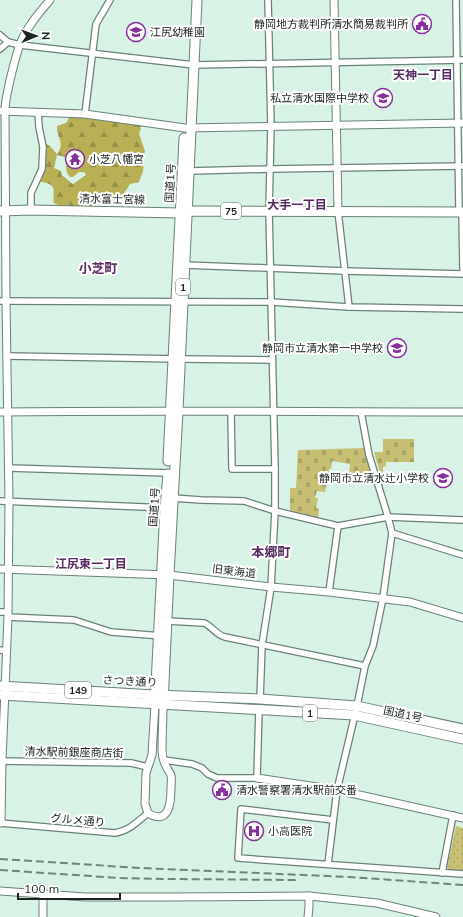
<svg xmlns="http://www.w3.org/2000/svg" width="463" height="917" font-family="Mulish,'Noto Sans JP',sans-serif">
	<defs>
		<pattern id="forest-firs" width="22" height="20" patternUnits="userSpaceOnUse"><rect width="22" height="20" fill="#b9b056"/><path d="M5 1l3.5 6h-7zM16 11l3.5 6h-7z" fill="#968f47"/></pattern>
		<pattern id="cemetery-stones" width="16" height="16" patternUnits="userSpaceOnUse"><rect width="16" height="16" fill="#c6bf74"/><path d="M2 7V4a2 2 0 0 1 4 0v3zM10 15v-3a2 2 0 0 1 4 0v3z" fill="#aaa464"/></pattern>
		<pattern id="park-dots" width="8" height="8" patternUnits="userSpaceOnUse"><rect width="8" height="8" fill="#c6bf74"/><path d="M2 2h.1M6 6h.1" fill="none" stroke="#aaa464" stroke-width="1.8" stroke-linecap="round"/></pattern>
	</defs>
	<rect width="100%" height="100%" fill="#d8f2e6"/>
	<!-- forest -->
	<path fill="url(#forest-firs)" fill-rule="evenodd" d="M72 113 140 122 141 128 139 134 145 151 143 171 139 182 130 184 127 189 123 194 106 196 102 200 89 207 58 205 54 203C52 196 57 187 49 184 46 182 42 183 39 181L44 149 46 144C51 146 53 150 57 154 66 143 56 137 57 126L66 123ZM57 155 62 156 66 158C66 165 65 172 70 177H73L79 172H84L86 175 73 184C69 182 67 178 62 176L61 171 54 168Z"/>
	<!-- cemetery -->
	<g fill="url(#cemetery-stones)">
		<polygon points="383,439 414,439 414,462 386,462 386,466 383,467 383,479 382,480 374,452 383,452"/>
		<polygon points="364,448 372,478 349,474 350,464 332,461 331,469 329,469 325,492 317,491 315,498 318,498 316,508 319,509 318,518 290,511 290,488 296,488 298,450"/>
	</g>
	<!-- park -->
	<polygon fill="url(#park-dots)" points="456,826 463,828 463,872 449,871 447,867"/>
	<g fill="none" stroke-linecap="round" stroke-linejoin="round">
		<defs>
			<g id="minor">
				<polyline points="456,0 459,212"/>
				<polyline points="0,35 8,42 20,45 194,65 463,60"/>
				<polyline points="0,49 8,42"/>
				<polyline points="85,114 96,24 110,0"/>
				<polyline points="189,171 270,169 463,166"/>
				<polyline points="31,210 31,193 42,169 43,147 39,127 38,112"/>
				<polyline points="338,211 349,307"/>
				<polyline points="462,212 463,270"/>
				<polyline points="184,265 345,271 463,274"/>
				<polyline points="0,301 271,302 349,307 463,309"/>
				<polyline points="7,356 180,359 272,360"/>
				<polyline points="231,412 232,469 275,469"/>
				<polyline points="9,468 169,473"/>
				<polyline points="173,498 201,500 244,501 275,511 338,526 388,517 463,520"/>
				<polyline points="0,501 168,508"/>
				<polyline points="392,533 463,555"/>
				<polyline points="329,592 338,526"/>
				<polyline points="0,612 8,612"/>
				<polyline points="8,617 74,620 111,632 162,636"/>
				<path d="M167 621 204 623C212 626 216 635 225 637L365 666"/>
				<polyline points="0,650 6,651"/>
				<polyline points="260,699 262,645 271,587 275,511 275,469 269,211 271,126 268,0"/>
				<polyline points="164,760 192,764 202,768 208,774 217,778 257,778 259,709"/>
				<polyline points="0,761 131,763 148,767"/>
				<polyline points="333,820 241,809 238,858 463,874"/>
				<path d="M0 823 115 833C129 831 138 821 148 813"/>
				<polyline points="328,864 337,790 357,706 365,666 373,646 383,598 392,533 388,517 369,455 361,412"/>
				<polyline points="442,873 453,815"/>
			</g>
			<g id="tertiary">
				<polyline points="334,0 338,211"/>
				<polyline points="0,111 85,114 185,128 463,123"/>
				<path d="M0 412C154 410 309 412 463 412"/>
				<polyline points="0,569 169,575 271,587 329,592 410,602 463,618"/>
				<path d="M155 704 152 755 146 773 145 804 148 813C169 826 171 803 171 788 171 784 172 780 171 776 171 773 168 771 167 768 164 763 162 756 162 750 162 735 163 719 163 704"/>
				<polyline points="257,778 337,790 463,818"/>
				<path d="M1 823 2 761 8 617 9 501 6 301 5 111C5 100 8 91 10 80 13 68 16 55 20 44 27 27 38 14 50 0"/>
				<polyline points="0,891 85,897 169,897 309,896 377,903 436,917"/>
				<polyline points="43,917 43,894"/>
				<polyline points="308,917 309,907 309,896"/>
			</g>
			<polyline id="primary" points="0,211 31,210 180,213 187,211 463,212"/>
			<g id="trunk">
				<polyline points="168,461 184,138"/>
				<polyline points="0,686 155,695 260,699 357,706 463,729"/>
				<polyline points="0,695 354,715 463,739"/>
				<polyline points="155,704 165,508 168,474"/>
				<polyline points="163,704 169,575 178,411 197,0"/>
			</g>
		</defs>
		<!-- minor casing -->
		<use href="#minor" stroke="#6a8177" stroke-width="8"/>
		<!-- tertiary casing -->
		<use href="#tertiary" stroke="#6a8177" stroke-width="9"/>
		<!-- primary casing -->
		<use href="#primary" stroke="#6a8177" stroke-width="11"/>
		<!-- trunk casing -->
		<use href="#trunk" stroke="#6a8177" stroke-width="11"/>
		<!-- minor -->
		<use href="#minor" stroke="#fff" stroke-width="5.5"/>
		<!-- tertiary -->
		<use href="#tertiary" stroke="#fff" stroke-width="7"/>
		<!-- primary -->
		<use href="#primary" stroke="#fff" stroke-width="9"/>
		<!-- trunk -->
		<use href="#trunk" stroke="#fff" stroke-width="9"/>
		<!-- rail -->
		<g stroke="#72837b" stroke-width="2" stroke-dasharray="8 4" stroke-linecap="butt">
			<polyline points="0,859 141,868 350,877 463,885"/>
			<polyline points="0,870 120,878 167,879 297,880"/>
		</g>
	</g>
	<!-- icons -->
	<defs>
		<symbol id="civic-ring" viewBox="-11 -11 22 22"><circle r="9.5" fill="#fff" stroke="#872f9b" stroke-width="1.5"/><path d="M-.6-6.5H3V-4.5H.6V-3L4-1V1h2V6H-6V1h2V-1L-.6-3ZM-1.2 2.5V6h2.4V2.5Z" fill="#872f9b"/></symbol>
		<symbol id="school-ring" viewBox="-11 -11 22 22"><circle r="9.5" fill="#fff" stroke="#872f9b" stroke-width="1.5"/><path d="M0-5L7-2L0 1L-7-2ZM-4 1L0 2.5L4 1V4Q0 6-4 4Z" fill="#872f9b"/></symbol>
		<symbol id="temple-ring" viewBox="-11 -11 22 22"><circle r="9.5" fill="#fff" stroke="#872f9b" stroke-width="1.5"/><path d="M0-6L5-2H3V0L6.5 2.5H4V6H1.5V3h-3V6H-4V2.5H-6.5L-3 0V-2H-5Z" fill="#872f9b"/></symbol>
		<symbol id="hospital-ring" viewBox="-11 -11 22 22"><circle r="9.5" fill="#fff" stroke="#872f9b" stroke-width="1.5"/><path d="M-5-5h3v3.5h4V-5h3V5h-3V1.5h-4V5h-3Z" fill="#872f9b"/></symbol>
	</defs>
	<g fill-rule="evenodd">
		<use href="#civic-ring" x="411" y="13" width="22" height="22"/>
		<use href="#school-ring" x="125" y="21" width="22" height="22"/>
		<use href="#school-ring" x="372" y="87" width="22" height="22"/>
		<use href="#temple-ring" x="64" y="148" width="22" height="22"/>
		<use href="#school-ring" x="386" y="337" width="22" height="22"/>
		<use href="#school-ring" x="432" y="467" width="22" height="22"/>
		<use href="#civic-ring" x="211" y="779" width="22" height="22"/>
		<use href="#hospital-ring" x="243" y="820" width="22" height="22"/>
	</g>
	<g text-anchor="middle" stroke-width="4" stroke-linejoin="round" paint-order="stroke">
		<!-- shield labels -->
		<g fill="#fff" stroke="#5f6663" stroke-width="1">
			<rect x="221" y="203" width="20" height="16" rx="3"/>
			<rect x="176" y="279" width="14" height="16" rx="3"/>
			<rect x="65" y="682" width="26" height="16" rx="3"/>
			<rect x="303" y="705" width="14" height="16" rx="3"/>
		</g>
		<g font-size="10" font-weight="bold" fill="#1b2420">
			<text x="231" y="215">75</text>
			<text x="183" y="291">1</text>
			<text x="78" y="694">149</text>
			<text x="310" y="717">1</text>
		</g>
		<!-- poi labels -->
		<g font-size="11" fill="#1b2420" stroke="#fff" text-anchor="end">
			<text x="408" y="28">静岡地方裁判所清水簡易裁判所</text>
			<text x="150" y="36" text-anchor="start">江尻幼稚園</text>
			<text x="369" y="102">私立清水国際中学校</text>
			<text x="89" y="163" text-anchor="start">小芝八幡宮</text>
			<text x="383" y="352">静岡市立清水第一中学校</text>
			<text x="429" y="482">静岡市立清水辻小学校</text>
			<text x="236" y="794" text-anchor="start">清水警察署清水駅前交番</text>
			<text x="268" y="835" text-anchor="start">小高医院</text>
		</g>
		<!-- street labels -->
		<g font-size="11" fill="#1b2420" stroke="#fff">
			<text transform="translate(170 183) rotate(-87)" y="4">国道1号</text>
			<text transform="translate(112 199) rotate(1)" y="4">清水富士宮線</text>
			<text transform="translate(154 507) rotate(-86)" y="4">国道1号</text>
			<text transform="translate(234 571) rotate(7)" y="4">旧東海道</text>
			<text transform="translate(130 681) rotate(3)" y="4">さつき通り</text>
			<text transform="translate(403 714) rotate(12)" y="4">国道1号</text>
			<text transform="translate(74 752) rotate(1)" y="4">清水駅前銀座商店街</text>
			<text transform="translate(78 820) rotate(5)" y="4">グルメ通り</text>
		</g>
		<!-- neighbourhood labels -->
		<g font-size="12" font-weight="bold" fill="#562b60" stroke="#fff">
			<text x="423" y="79">天神一丁目</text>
			<text x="297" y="209">大手一丁目</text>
			<text x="91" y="568">江尻東一丁目</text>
		</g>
		<!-- quarter labels -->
		<g font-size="13" font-weight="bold" fill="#562b60" stroke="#fff">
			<text x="98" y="273">小芝町</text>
			<text x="271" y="557">本郷町</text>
		</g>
	</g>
	<!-- north arrow -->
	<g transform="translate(36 36) rotate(89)" stroke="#ffffff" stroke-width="3" paint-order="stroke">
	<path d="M0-3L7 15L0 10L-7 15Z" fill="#1b2420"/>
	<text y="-6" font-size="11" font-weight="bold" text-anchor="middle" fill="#1b2420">N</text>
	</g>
	<!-- scale -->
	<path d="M18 893v6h102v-6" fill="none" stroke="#1b2420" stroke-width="2"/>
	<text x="24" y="893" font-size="12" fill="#1b2420" stroke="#ffffff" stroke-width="3" paint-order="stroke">100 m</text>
</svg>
